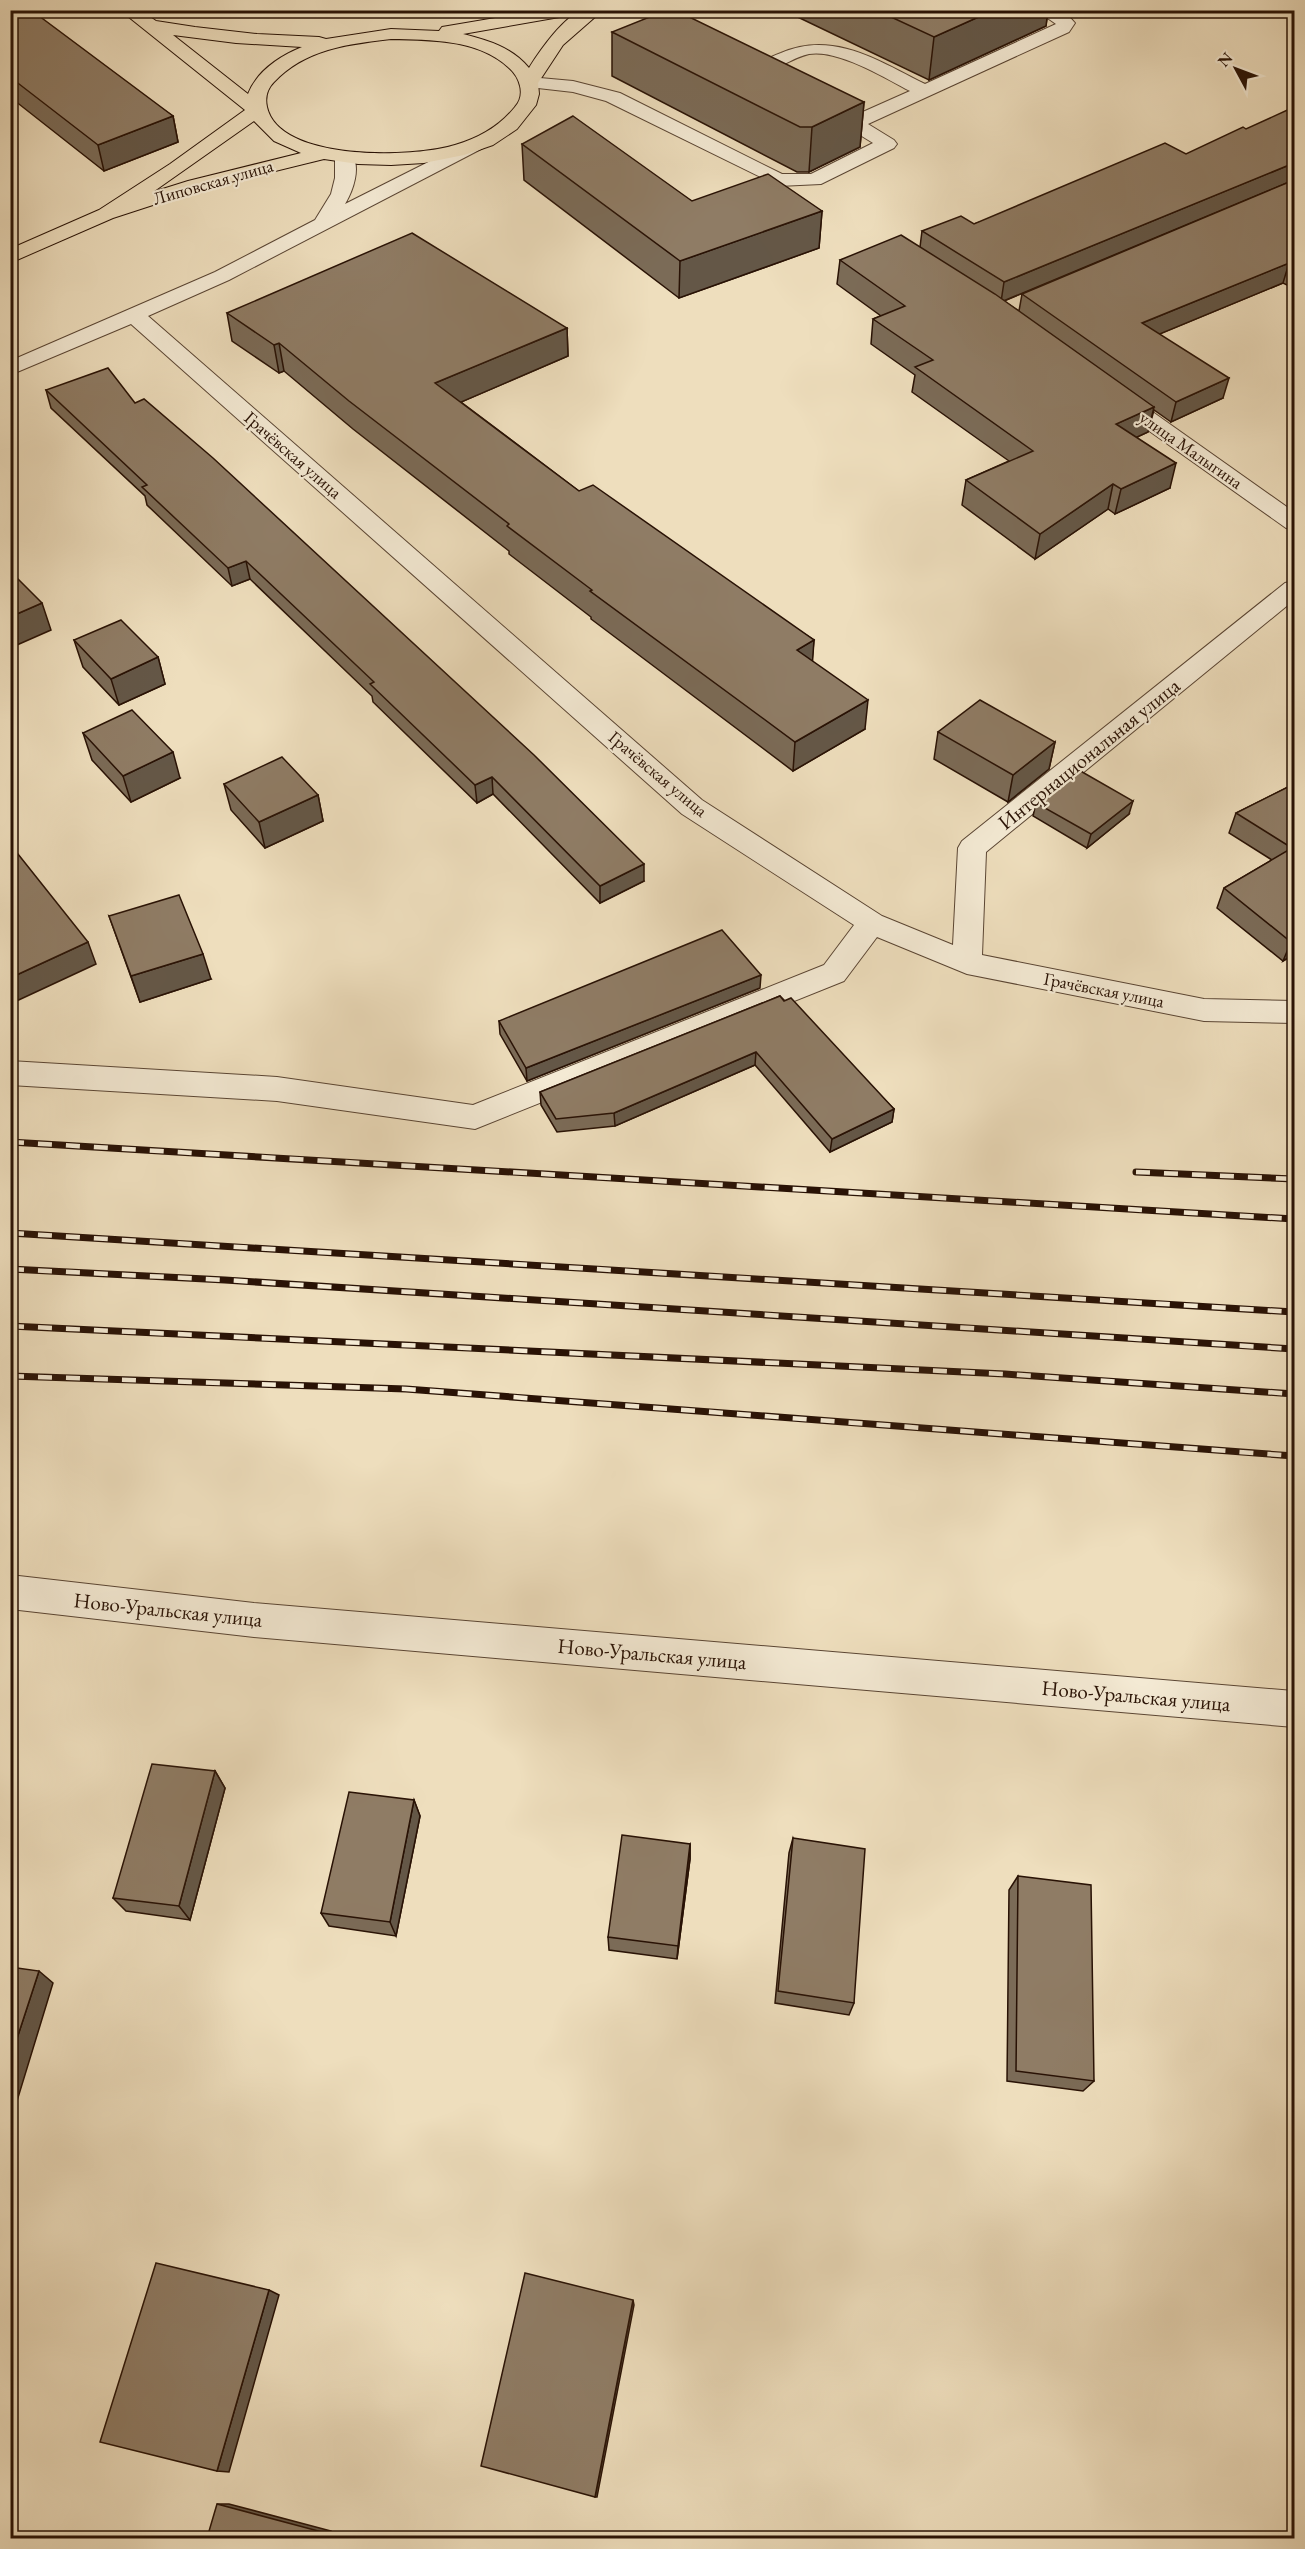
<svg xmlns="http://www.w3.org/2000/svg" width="1305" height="2549" font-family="'EB Garamond',serif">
	<rect width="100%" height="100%" fill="#eedebd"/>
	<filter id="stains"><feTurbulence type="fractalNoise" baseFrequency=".00333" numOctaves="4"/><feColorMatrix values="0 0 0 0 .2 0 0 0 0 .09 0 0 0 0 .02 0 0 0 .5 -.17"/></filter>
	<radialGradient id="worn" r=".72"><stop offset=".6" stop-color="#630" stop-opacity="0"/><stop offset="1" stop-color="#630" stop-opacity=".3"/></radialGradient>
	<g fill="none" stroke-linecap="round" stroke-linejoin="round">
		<defs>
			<g id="minor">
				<path d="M1036 10C1052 10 1064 9 1075 23L1069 32 868 124 894 140 897 144 894 148 821 184 779 186 606 101 573 92 529 87 523 86 520 82 523 78 529 77 573 81 620 93 782 174H811L873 143 847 127 845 123 847 119 910 91C885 78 838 49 809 54 796 57 783 65 771 71L785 85 782 89C770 92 758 83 751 73 759 62 768 58 781 53 833 30 879 61 925 84L1056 24Z"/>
				<path d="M476 138 483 140 486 144 483 148 229 280 148 316 702 800 882 916 953 945 958 848 962 841 1285 583 1294 581V600L986 852 982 955 1204 999 1294 1001V1023L1204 1021 967 974 877 937 844 981 475 1129 277 1101 10 1085V1061L277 1077 473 1105 824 965 854 925 682 814 131 324 10 375V361L215 272 315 220 331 194 335 178V158L338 154H352C361 168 353 191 345 204Z"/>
				<polygon points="1115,389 1123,391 1294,512 1294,530 1286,528 1107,401 1104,396 1107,391"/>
				<polygon points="10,1575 254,1603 1294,1691 1294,1727 254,1637 10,1609"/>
			</g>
			<path id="major" d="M120 10H140L156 21 195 27 257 34 319 37 326 39 391 29 439 31 442 27 448 26 542 10H579L571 15 463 34C487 40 512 47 529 68 539 52 565 14 584 10 590 9 597 10 603 10L563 45 538 83 539 94 536 105 517 129 493 145 464 155 424 163 391 165 358 164 324 159 202 189 113 218 10 263V249L99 210 170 164 245 110ZM173 35 236 43 302 47C280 56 257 71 248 94ZM391 39C431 40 477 39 508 67 520 77 526 95 515 107 499 127 479 138 455 145 414 158 279 162 267 107 265 98 267 89 274 82 305 49 348 44 391 39ZM254 121 274 141 301 153 188 181 153 192Z"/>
		</defs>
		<!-- minor casing -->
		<use href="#minor" stroke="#5a4533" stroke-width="2"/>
		<!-- major casing -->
		<use href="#major" stroke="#291205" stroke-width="2"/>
		<!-- minor -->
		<use href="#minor" fill="#f4ead4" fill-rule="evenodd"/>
		<!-- major -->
		<use href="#major" fill="#eedebd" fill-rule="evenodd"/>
		<defs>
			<g id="rail">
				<polyline points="10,1142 1294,1219"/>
				<polyline points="1136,1172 1294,1179"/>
				<polyline points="10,1233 1294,1312"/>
				<polyline points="10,1269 225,1280 1294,1349"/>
				<polyline points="10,1326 1005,1374 1294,1394"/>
				<polyline points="10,1376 406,1389 1294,1456"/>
			</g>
		</defs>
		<!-- rail casing -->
		<use href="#rail" stroke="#291205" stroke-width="7"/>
		<!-- rail -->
		<use href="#rail" stroke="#f4ead4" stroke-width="4.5" stroke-dasharray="14" stroke-linecap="butt"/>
	</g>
	<!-- wall -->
	<g fill="#7b6b57" stroke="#291205" stroke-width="1.5">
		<polygon points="10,10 173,116 178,142 104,171 10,97"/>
		<polygon points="783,10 1048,10 1046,26 929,80"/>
		<polygon points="612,32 864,102 860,147 809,172 797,172 612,76"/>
		<polygon points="522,144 692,201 822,211 819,248 679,298 524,180"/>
		<polygon points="1186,154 1294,180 1004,301 1019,311 1022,294 1294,180 1294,284 1289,286 1283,283 1159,334 1223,398 1171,422 1154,410 1148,432 1137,437 1170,488 1115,514 1108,509 1035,559 962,505 966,480 1009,461 912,392 915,375 871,344 873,319 881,316 837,284 840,260 920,247 922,231 974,224"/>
		<polygon points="227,313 567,328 568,356 461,402 579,491 814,640 812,661 865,729 793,771 591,619 591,617 509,554 509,551 353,429 284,371 279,373 232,341"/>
		<polygon points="46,390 135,403 644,881 600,903 493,794 477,803 373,702 372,696 250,579 232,586 147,505 145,496 51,408"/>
		<polygon points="74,640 158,657 165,684 119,705 83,667"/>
		<polygon points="938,732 1055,742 1049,769 1008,802 934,759"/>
		<polygon points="83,733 180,778 131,802 92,760"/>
		<polygon points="224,784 318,795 323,821 265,848 231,810"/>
		<polygon points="1294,784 1294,954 1283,961 1217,908 1224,888 1272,860 1229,833 1236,813"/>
		<polygon points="1036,803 1129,814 1087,848 1033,816"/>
		<polygon points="109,916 211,979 140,1002"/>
		<polygon points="760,988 527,1081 500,1034 499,1021"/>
		<polygon points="780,996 894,1109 892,1122 830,1152 755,1065 615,1126 557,1132 541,1105 540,1092"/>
		<polygon points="215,1771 225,1788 190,1920 126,1911 113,1898"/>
		<polygon points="414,1800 420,1816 396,1936 329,1926 321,1913"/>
		<polygon points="793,1838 854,2003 849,2015 775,2003 789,1853"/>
		<polygon points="690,1844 690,1859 677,1959 609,1950 608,1937"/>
		<polygon points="1018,1876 1094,2081 1083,2091 1007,2081 1009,1890"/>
	</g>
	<!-- shaded-wall -->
	<g fill="#645747" stroke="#291205" stroke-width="1.5">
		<polygon points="994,10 1048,10 1046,26 929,80 934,37"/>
		<polygon points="864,102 860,147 809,172 812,127"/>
		<polygon points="173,116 178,142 104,171 98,145"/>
		<polygon points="1294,163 1294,180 1001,302 1004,282"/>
		<polygon points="822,211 819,248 679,298 680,261"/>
		<polygon points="1289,263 1283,283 1138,343 1142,323"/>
		<polygon points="1294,267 1294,284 1289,286"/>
		<polygon points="567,328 568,356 438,412 435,383"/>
		<polygon points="279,343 284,371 279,373 274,345"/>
		<polygon points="1229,378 1223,398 1171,422 1176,402"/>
		<polygon points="1154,407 1148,432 1111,449 1116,424"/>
		<polygon points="1176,463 1170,488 1115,514 1121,489"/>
		<polygon points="1113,484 1108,509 1035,559 1040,534"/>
		<polygon points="246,561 250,579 232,586 228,568"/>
		<polygon points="42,603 51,630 10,648 10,617"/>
		<polygon points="814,640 812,669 797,650"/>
		<polygon points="158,657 165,684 119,705 111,679"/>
		<polygon points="868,700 865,729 793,771 795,742"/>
		<polygon points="1055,742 1049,769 1008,802 1013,775"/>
		<polygon points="173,752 180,778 131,802 123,776"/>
		<polygon points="492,777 493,794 477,803 475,785"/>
		<polygon points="318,795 323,821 265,848 259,822"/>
		<polygon points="1133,801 1129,814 1087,848 1091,834"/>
		<polygon points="644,864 644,881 600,903 600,886"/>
		<polygon points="1294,940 1294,954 1283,961 1291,942"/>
		<polygon points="88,942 96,964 10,1004 10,978"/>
		<polygon points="203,954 211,979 140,1002 131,976"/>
		<polygon points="761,975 760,988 527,1081 526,1068"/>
		<polygon points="756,1052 755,1065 615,1126 614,1113"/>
		<polygon points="894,1109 892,1122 830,1152 832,1139"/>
		<polygon points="215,1771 225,1788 190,1920 179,1906"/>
		<polygon points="414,1800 420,1816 396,1936 390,1922"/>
		<polygon points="690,1844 690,1859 677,1959 678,1946"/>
		<polygon points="39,1971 53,1983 17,2101 10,2097 10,2060"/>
		<polygon points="269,2290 279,2295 229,2472 217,2471"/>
		<polygon points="633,2300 634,2305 597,2497 595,2497"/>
		<polygon points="217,2504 229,2504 331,2531 329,2538 320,2538"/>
	</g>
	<!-- building -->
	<g fill="#8f7c65" stroke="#291205" stroke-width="1.5">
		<polygon points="10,10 31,10 173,116 98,145 10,77"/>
		<polygon points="667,10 675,10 864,102 812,127 800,127 612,32"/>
		<polygon points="876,10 994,10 934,37"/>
		<polygon points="1294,107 1294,163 1004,282 922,231 961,216 974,224 1165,143 1186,154 1243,127 1246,129"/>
		<polygon points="573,116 692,201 768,174 822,211 680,261 522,144"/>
		<polygon points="1294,180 1294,266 1289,263 1142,323 1229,378 1176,402 1022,294"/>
		<polygon points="412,233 567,328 435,383 579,491 593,485 814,640 797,650 868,700 795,742 590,591 592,590 507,526 509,524 349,401 279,343 274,345 227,313"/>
		<polygon points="901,235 995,294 1154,407 1116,424 1176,463 1121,489 1113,484 1040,534 966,480 1033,451 915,367 933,360 873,319 905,306 840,260"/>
		<polygon points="108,368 135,403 144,399 213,458 534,755 644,864 600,886 492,777 475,785 370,684 374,682 246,561 228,568 142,487 147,485 46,390"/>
		<polygon points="10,571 42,603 10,617"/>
		<polygon points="121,620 158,657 111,679 74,640"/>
		<polygon points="980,700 1055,742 1013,775 938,732"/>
		<polygon points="132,710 173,752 123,776 83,733"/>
		<polygon points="282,757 318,795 259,822 224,784"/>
		<polygon points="1077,769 1133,801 1091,834 1036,803"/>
		<polygon points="1294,784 1294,940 1291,942 1224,888 1292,848 1236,813"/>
		<polygon points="10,844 88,942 10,978"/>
		<polygon points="179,895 203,954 131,976 109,916"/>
		<polygon points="722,930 761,975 526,1068 499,1021"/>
		<polygon points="780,996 784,1001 791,998 894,1109 832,1139 756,1052 614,1113 556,1119 540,1092"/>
		<polygon points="152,1764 215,1771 179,1906 113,1898"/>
		<polygon points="349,1792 414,1800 390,1922 321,1913"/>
		<polygon points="622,1835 690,1844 678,1946 608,1937"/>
		<polygon points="793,1838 865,1849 854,2003 778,1991"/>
		<polygon points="1018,1876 1091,1885 1094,2081 1016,2071"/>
		<polygon points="10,1967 39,1971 10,2060"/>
		<polygon points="156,2263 269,2290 217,2471 100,2442"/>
		<polygon points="525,2273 633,2300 595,2497 481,2466"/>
		<polygon points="217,2504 322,2532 320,2538 207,2538"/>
	</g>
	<g text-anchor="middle" stroke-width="4.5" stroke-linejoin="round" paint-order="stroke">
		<!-- far-street labels -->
		<g font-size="18" fill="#291205" stroke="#f4ead4">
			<text transform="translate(213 182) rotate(-16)" y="6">Липовская улица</text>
			<text transform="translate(1191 450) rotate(35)" y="6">улица Малыгина</text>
			<text transform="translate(293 455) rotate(41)" y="6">Грачёвская улица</text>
			<text transform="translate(658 774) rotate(40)" y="6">Грачёвская улица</text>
			<text transform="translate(1104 990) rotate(11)" y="6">Грачёвская улица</text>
		</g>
		<!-- street labels -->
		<g font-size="21" fill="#291205" stroke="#f4ead4">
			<text transform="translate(1089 754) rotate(-39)" y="7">Интернациональная улица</text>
			<text transform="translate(168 1610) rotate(6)" y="7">Ново-Уральская улица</text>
			<text transform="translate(652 1654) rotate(5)" y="7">Ново-Уральская улица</text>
			<text transform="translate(1136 1696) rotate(5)" y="7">Ново-Уральская улица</text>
		</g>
	</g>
	<!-- margin -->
	<rect width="1305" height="2549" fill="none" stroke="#eedebd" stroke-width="36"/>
	<rect x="12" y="12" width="1281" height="2525" fill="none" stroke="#291205" stroke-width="3"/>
	<rect x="18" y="18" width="1269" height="2513" fill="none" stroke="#291205" stroke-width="1.5"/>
	<!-- north arrow -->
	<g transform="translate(1236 69) rotate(311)" stroke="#f4ead4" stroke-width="4.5" paint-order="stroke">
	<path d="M0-4.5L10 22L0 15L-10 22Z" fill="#291205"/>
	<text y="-9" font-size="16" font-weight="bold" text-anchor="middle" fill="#291205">N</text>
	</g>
	<rect width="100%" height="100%" filter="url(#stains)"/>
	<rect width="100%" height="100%" fill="url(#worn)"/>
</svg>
